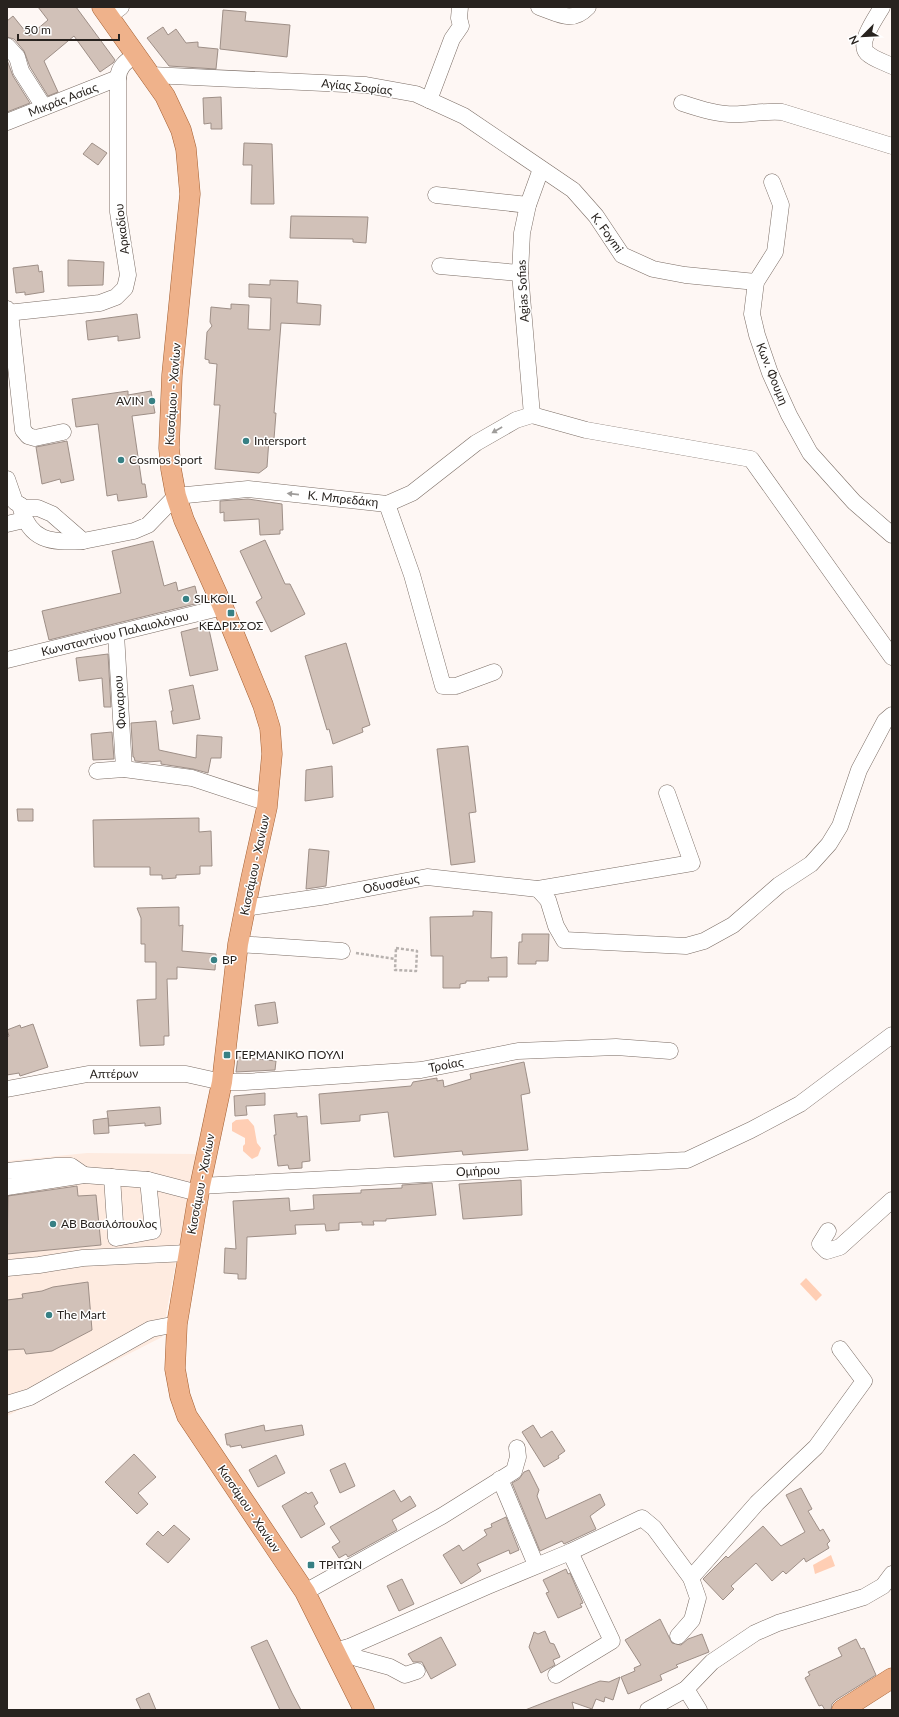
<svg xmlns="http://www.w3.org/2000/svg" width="899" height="1717" font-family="Lato,sans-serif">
	<rect width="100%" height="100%" fill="#fef7f4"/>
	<!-- built -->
	<polygon fill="#feebe0" points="87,1153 196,1154 162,1337 7,1416 7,1161"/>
	<!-- water -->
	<g fill="#ffceb4">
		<polygon points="248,1119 254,1126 257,1143 261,1148 258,1156 252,1159 243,1151 243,1146 245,1144 245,1138 232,1131 232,1123 236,1120"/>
		<polygon points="806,1278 822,1295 816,1301 800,1284"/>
		<polygon points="831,1555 835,1566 815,1574 813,1565"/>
	</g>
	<!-- building -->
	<g fill="#d1c1b8" stroke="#9e8f87">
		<polygon points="38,7 76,7 115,60 113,63 100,72 74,36 44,61 58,92 48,96 30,67 24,51 14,39 7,37 7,21 13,16 29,36 48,20"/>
		<polygon points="223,10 246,12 245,21 290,25 287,57 220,49"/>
		<polygon points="163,27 168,35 176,29 186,43 198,42 198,47 218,49 216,69 169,66 147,38"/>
		<polygon points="7,60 13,76 30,103 7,112"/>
		<polygon points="221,97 222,129 211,129 211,123 204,124 203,98"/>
		<polygon points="92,143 107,153 98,165 83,154"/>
		<polygon points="244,143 272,144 274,204 251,204 252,165 243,165"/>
		<polygon points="291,216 368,217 366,243 353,242 353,239 290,238"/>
		<polygon points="68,260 104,262 103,285 68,286"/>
		<polygon points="38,265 39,272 42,271 44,292 25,295 25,292 16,293 13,268"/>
		<polygon points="270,280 298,281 297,303 321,305 320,325 281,323 274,413 276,413 274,439 269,439 267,467 259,473 215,469 220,405 214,405 217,364 209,363 209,360 205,359 207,332 212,326 210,322 211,307 231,309 231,304 249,305 248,329 270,330 271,298 249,297 249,284 270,285"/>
		<polygon points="137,314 140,338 118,341 118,336 88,340 86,321"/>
		<polygon points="128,391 128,395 151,391 155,413 132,416 142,484 145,484 147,497 118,501 117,494 107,496 98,424 76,427 72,399"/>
		<polygon points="67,441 74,480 61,483 60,479 42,484 36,447"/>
		<polygon points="248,499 282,504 283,530 280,530 280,534 260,535 259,519 224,521 224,512 220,513 220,501"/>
		<polygon points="265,540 285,584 290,584 305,614 271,632 256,602 262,598 240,551"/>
		<polygon points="153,541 164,586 176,582 178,591 195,586 199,603 49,640 42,611 121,593 112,551"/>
		<polygon points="208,625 218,670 190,676 181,632"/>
		<polygon points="346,643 370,725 362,728 363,732 333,744 329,729 327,730 305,656"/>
		<polygon points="108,654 111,707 104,707 102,678 79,681 76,658"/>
		<polygon points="193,685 200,719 173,724 171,711 173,711 169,690"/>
		<polygon points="156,721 159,750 196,758 197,735 222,737 221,758 211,758 208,773 193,769 161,764 161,761 147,762 135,761 134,757 133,757 131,723"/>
		<polygon points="112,732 114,759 93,760 91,734"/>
		<polygon points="468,746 476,812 469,813 475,862 451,865 437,749"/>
		<polygon points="332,766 333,797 305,801 306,770"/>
		<polygon points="17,809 33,809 33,821 18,821"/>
		<polygon points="199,818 199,832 211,831 212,866 200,866 200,874 176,875 176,878 162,879 162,875 150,875 150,867 94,867 93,820"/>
		<polygon points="309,849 329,851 326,886 306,889"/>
		<polygon points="179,907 179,926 183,925 182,951 216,954 215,970 177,967 177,979 167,979 169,1036 164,1036 164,1045 140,1046 137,1000 156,999 156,962 145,962 145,944 141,944 141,918 137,908"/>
		<polygon points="473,911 492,912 491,958 507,957 507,977 488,977 489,981 466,981 466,983 460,984 460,988 443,988 443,956 431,956 430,917 473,916"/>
		<polygon points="522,934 549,934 548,961 536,961 536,964 518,964 519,942 522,942"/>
		<polygon points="275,1002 278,1023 258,1026 255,1005"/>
		<polygon points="33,1024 48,1067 20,1076 19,1073 7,1075 7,1037 9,1036 7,1030 20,1025 21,1028"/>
		<polygon points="238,1057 276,1061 275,1070 236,1072"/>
		<polygon points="524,1062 530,1093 521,1095 528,1150 463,1155 462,1151 394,1157 388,1112 360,1115 360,1121 321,1124 319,1094 411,1086 413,1082 437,1078 437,1081 443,1080 444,1087 471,1079 470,1074"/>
		<polygon points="265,1093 265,1105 246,1106 247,1115 235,1116 234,1096"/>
		<polygon points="160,1107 161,1124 145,1126 145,1123 109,1126 107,1111"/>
		<polygon points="297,1113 297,1117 307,1116 310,1161 302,1162 302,1168 289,1169 288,1165 278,1166 274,1135 276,1135 274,1115"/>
		<polygon points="108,1118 109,1133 94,1134 93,1120"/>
		<polygon points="521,1180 522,1215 463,1219 459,1184"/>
		<polygon points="432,1183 436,1215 386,1219 386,1221 373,1221 374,1225 362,1225 362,1222 339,1223 339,1230 326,1231 325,1224 295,1225 296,1234 247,1237 246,1279 238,1279 238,1274 224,1273 225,1248 236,1249 233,1201 289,1198 290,1211 314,1209 313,1195 361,1193 361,1190 402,1188 402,1185"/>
		<polygon points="77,1186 78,1196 96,1195 101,1245 7,1254 8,1196"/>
		<polygon points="88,1282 92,1330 52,1351 26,1354 24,1349 7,1350 7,1300 23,1298 22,1294 42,1291 53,1287"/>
		<polygon points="264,1425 265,1431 302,1425 304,1435 242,1448 241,1445 230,1447 230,1445 227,1445 225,1434"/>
		<polygon points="533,1425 541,1438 552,1431 565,1451 558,1456 559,1458 544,1467 522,1432"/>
		<polygon points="134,1454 156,1477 138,1493 148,1504 137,1514 105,1482"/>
		<polygon points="276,1455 285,1473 258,1487 249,1470"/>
		<polygon points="345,1463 355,1486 340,1493 330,1470"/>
		<polygon points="529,1470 539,1490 537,1496 546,1519 600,1494 605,1505 590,1516 596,1529 564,1544 562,1541 540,1551 512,1483 519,1479 524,1472"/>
		<polygon points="801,1488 812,1509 808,1511 820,1531 823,1529 830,1541 827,1544 829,1548 806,1562 804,1558 786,1574 783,1571 772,1581 756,1563 731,1586 734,1589 723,1600 703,1579 726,1556 728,1558 763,1526 781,1546 805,1532 786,1495"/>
		<polygon points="394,1490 401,1502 410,1496 416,1506 392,1520 397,1530 348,1557 346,1554 339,1558 332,1547 340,1542 330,1527"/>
		<polygon points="306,1492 308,1494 312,1492 318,1503 314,1506 325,1524 301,1538 282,1506"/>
		<polygon points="506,1517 519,1550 510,1554 509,1550 477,1564 481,1571 461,1584 443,1555 459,1545 463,1551 487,1535 484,1530 492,1527 491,1524"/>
		<polygon points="174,1525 190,1539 168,1563 146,1544 158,1531 163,1536"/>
		<polygon points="566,1569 568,1574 570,1573 583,1603 580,1604 582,1607 558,1618 546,1593 549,1592 543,1580"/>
		<polygon points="402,1579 414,1604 399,1611 387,1586"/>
		<polygon points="660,1619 672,1643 681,1645 688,1639 702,1634 709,1652 676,1665 678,1667 660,1675 662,1680 628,1694 621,1677 635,1671 634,1668 641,1665 625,1640"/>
		<polygon points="545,1631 550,1643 554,1644 560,1657 553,1660 555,1665 541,1673 529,1647 534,1632 538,1634"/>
		<polygon points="441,1637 456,1665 431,1679 422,1662 413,1662 408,1654"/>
		<polygon points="856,1639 861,1649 864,1648 876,1675 836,1700 832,1704 831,1710 825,1710 822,1705 819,1706 805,1678 810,1675 808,1672 842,1656 838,1648"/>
		<polygon points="267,1640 292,1693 301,1710 280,1710 251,1647"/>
		<polygon points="620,1677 613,1700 605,1697 604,1702 596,1699 592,1709 572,1702 574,1710 525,1710 600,1681 609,1682"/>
		<polygon points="149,1693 156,1710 141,1710 136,1699"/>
	</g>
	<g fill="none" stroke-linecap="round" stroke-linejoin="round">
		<defs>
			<g id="minor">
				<path d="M539 7C559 14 572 24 588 7"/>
				<path d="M882 7C877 16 857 43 867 53 873 59 884 62 892 66"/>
				<polyline points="109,16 121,7"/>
				<polyline points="7,46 17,57 21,71 44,107"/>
				<polyline points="151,75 366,85 416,94 464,116 573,190 596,216 622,255 653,269 685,275 756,282"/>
				<polyline points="429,100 452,39 461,26 459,18 460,7"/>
				<path d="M682 103C700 109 722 116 741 114 756 113 766 111 782 112L892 146"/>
				<polyline points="7,122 118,78"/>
				<polyline points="772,182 781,205 775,252 756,282 752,314 757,335 770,373 789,415 810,453 854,502 892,535"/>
				<polyline points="436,195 528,205"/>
				<polyline points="440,266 520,273"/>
				<polyline points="7,309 10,313 23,430 28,436 35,438 63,432"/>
				<path d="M7 313 100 303 116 297 125 288 128 275 118 212V78C119 65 127 61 137 54"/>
				<polyline points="532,415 586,430 751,459 892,657"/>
				<polyline points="532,415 520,273 522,233 528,205 541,169"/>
				<polyline points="7,479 15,502 25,508 38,508 52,514 83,541 134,531 148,525 176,496 248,489 387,504 412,493 476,443 516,420 532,415"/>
				<polyline points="387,504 412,575 443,686 456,686 494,672"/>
				<path d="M20 505C29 541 50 543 83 541"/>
				<polyline points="7,524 24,520"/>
				<polyline points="116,634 124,769"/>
				<polyline points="7,660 223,607"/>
				<polyline points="97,771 124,769 192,778 268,803"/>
				<polyline points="538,889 548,900 556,926 564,940 686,946 704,941 733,925 779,885 811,864 829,844 840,826 859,770 885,721 892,715"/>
				<polyline points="245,908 327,896 427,877 538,889 692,863 667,793"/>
				<polyline points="238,944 342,951"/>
				<polyline points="7,1089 88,1074 186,1074 222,1082 245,1082 421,1070 518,1051 616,1047 670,1051"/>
				<polyline points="7,1171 56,1166 71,1166 84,1175"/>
				<polyline points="112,1177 116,1238 153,1231 148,1180"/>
				<polyline points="200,1186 687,1160 751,1130 800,1104 892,1035"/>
				<polyline points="7,1187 84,1175 148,1180 198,1193"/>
				<polyline points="828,1231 820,1244 827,1251 840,1247 892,1200"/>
				<polyline points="7,1268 39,1265 83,1258 188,1253"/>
				<polyline points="7,1404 30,1397 151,1329 177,1324"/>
				<polyline points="500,1479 536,1565"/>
				<polyline points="691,1578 757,1503 816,1447 864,1381 840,1349"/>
				<polyline points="305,1592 442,1516 514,1471 518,1457 517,1448"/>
				<polyline points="349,1647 357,1658 390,1667 405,1675 417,1671"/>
				<polyline points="334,1651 349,1647 488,1586 570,1552 642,1518 654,1528 691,1578 698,1598 692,1620 678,1636"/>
				<polyline points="556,1675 612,1641 570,1552"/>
				<polyline points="686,1689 699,1710"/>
				<polyline points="648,1710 686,1689 712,1662 755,1633 778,1623 864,1597 883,1586 892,1574"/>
			</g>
			<g id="major">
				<polyline points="102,7 165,96 181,130 186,149 190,194 172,375 169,448 171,469 176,496 184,520 223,607 263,705 270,728 272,754 267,807 251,879 238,944 222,1082 200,1186 177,1324 175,1369 180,1396 187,1416 305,1592 364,1710"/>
				<polyline points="842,1710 892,1678"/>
			</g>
		</defs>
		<!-- minor casing -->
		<use href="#minor" stroke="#7b6d65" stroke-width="17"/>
		<!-- major casing -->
		<use href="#major" stroke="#a35f32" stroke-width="21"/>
		<!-- path -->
		<g stroke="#b7b1ae" stroke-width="2.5" stroke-dasharray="3 2" stroke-linecap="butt">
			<polygon points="396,948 417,951 416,971 395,970"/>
			<polyline points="356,953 395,959"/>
		</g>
		<!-- minor -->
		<use href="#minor" stroke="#fff" stroke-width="16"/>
		<!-- major -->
		<use href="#major" stroke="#efb28b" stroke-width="20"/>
	</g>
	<!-- one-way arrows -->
	<defs><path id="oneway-solid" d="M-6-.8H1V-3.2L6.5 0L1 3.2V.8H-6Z"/></defs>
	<g fill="#9e9c9a">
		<use href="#oneway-solid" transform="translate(497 430) rotate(150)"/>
		<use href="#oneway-solid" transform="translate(293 494) rotate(-174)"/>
	</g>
	<!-- markers -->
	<g fill="#378084" stroke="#fff" stroke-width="1.5">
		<circle cx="152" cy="401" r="4"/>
		<circle cx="246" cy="441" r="4"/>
		<circle cx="121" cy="460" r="4"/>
		<circle cx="186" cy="599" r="4"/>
		<rect x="227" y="609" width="8" height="8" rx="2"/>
		<circle cx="214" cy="960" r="4"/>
		<rect x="223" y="1051" width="8" height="8" rx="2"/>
		<circle cx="53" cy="1224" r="4"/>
		<circle cx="49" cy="1315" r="4"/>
		<rect x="307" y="1561" width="8" height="8" rx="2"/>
	</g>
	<g text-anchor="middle" stroke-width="3" stroke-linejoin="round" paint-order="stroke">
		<!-- street labels -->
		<g font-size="12" fill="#28231f" stroke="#fff">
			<text transform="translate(357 87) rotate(6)" y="4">Αγίας Σοφίας</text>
			<text transform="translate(63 100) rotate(-21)" y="4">Μικράς Ασίας</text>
			<text transform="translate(122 229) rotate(-97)" y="4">Αρκαδίου</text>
			<text transform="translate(607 233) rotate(54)" y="4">K. Foymi</text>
			<text transform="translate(523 291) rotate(-93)" y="4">Agias Sofias</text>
			<text transform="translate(772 374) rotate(68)" y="4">Κων. Φουμη</text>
			<text transform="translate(173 394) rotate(-86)" y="4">Κισσάμου - Χανίων</text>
			<text transform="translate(343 499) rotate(6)" y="4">Κ. Μπρεδάκη</text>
			<text transform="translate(115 634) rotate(-14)" y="4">Κωνσταντίνου Παλαιολόγου</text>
			<text transform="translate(120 702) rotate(-94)" y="4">Φαναριου</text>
			<text transform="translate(255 865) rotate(-78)" y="4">Κισσάμου - Χανίων</text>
			<text transform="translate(391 884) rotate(-11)" y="4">Οδυσσέως</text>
			<text transform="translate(446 1065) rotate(-11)" y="4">Τροίας</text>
			<text transform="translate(114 1074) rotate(-1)" y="4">Απτέρων</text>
			<text transform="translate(478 1171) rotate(-3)" y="4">Ομήρου</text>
			<text transform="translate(201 1184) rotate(-79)" y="4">Κισσάμου - Χανίων</text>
			<text transform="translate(249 1509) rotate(56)" y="4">Κισσάμου - Χανίων</text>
		</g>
		<!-- poi labels -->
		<g font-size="12" fill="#28231f" stroke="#fff" text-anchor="start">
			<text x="144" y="405" text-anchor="end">AVIN</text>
			<text x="254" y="445">Intersport</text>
			<text x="129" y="464">Cosmos Sport</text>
			<text x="194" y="603">SILKOIL</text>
			<text x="231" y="630" text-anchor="middle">ΚΕΔΡΙΣΣΟΣ</text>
			<text x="222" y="964">BP</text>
			<text x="235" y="1059">ΓΕΡΜΑΝΙΚΟ ΠΟΥΛΙ</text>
			<text x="61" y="1228">ΑΒ Βασιλόπουλος</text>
			<text x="57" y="1319">The Mart</text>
			<text x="319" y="1569">ΤΡΙΤΩΝ</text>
		</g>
	</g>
	<!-- border -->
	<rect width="899" height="1717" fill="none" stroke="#28231f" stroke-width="16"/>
	<!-- north arrow -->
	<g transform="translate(863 36) rotate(246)" stroke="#ffffff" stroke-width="3" paint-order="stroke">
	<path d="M0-3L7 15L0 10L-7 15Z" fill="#28231f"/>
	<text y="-6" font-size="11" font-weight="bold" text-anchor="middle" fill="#28231f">N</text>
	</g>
	<!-- scale -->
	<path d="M18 34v6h101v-6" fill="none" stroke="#28231f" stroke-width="2"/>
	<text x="24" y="34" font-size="12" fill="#28231f" stroke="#ffffff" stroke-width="3" paint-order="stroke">50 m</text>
</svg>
